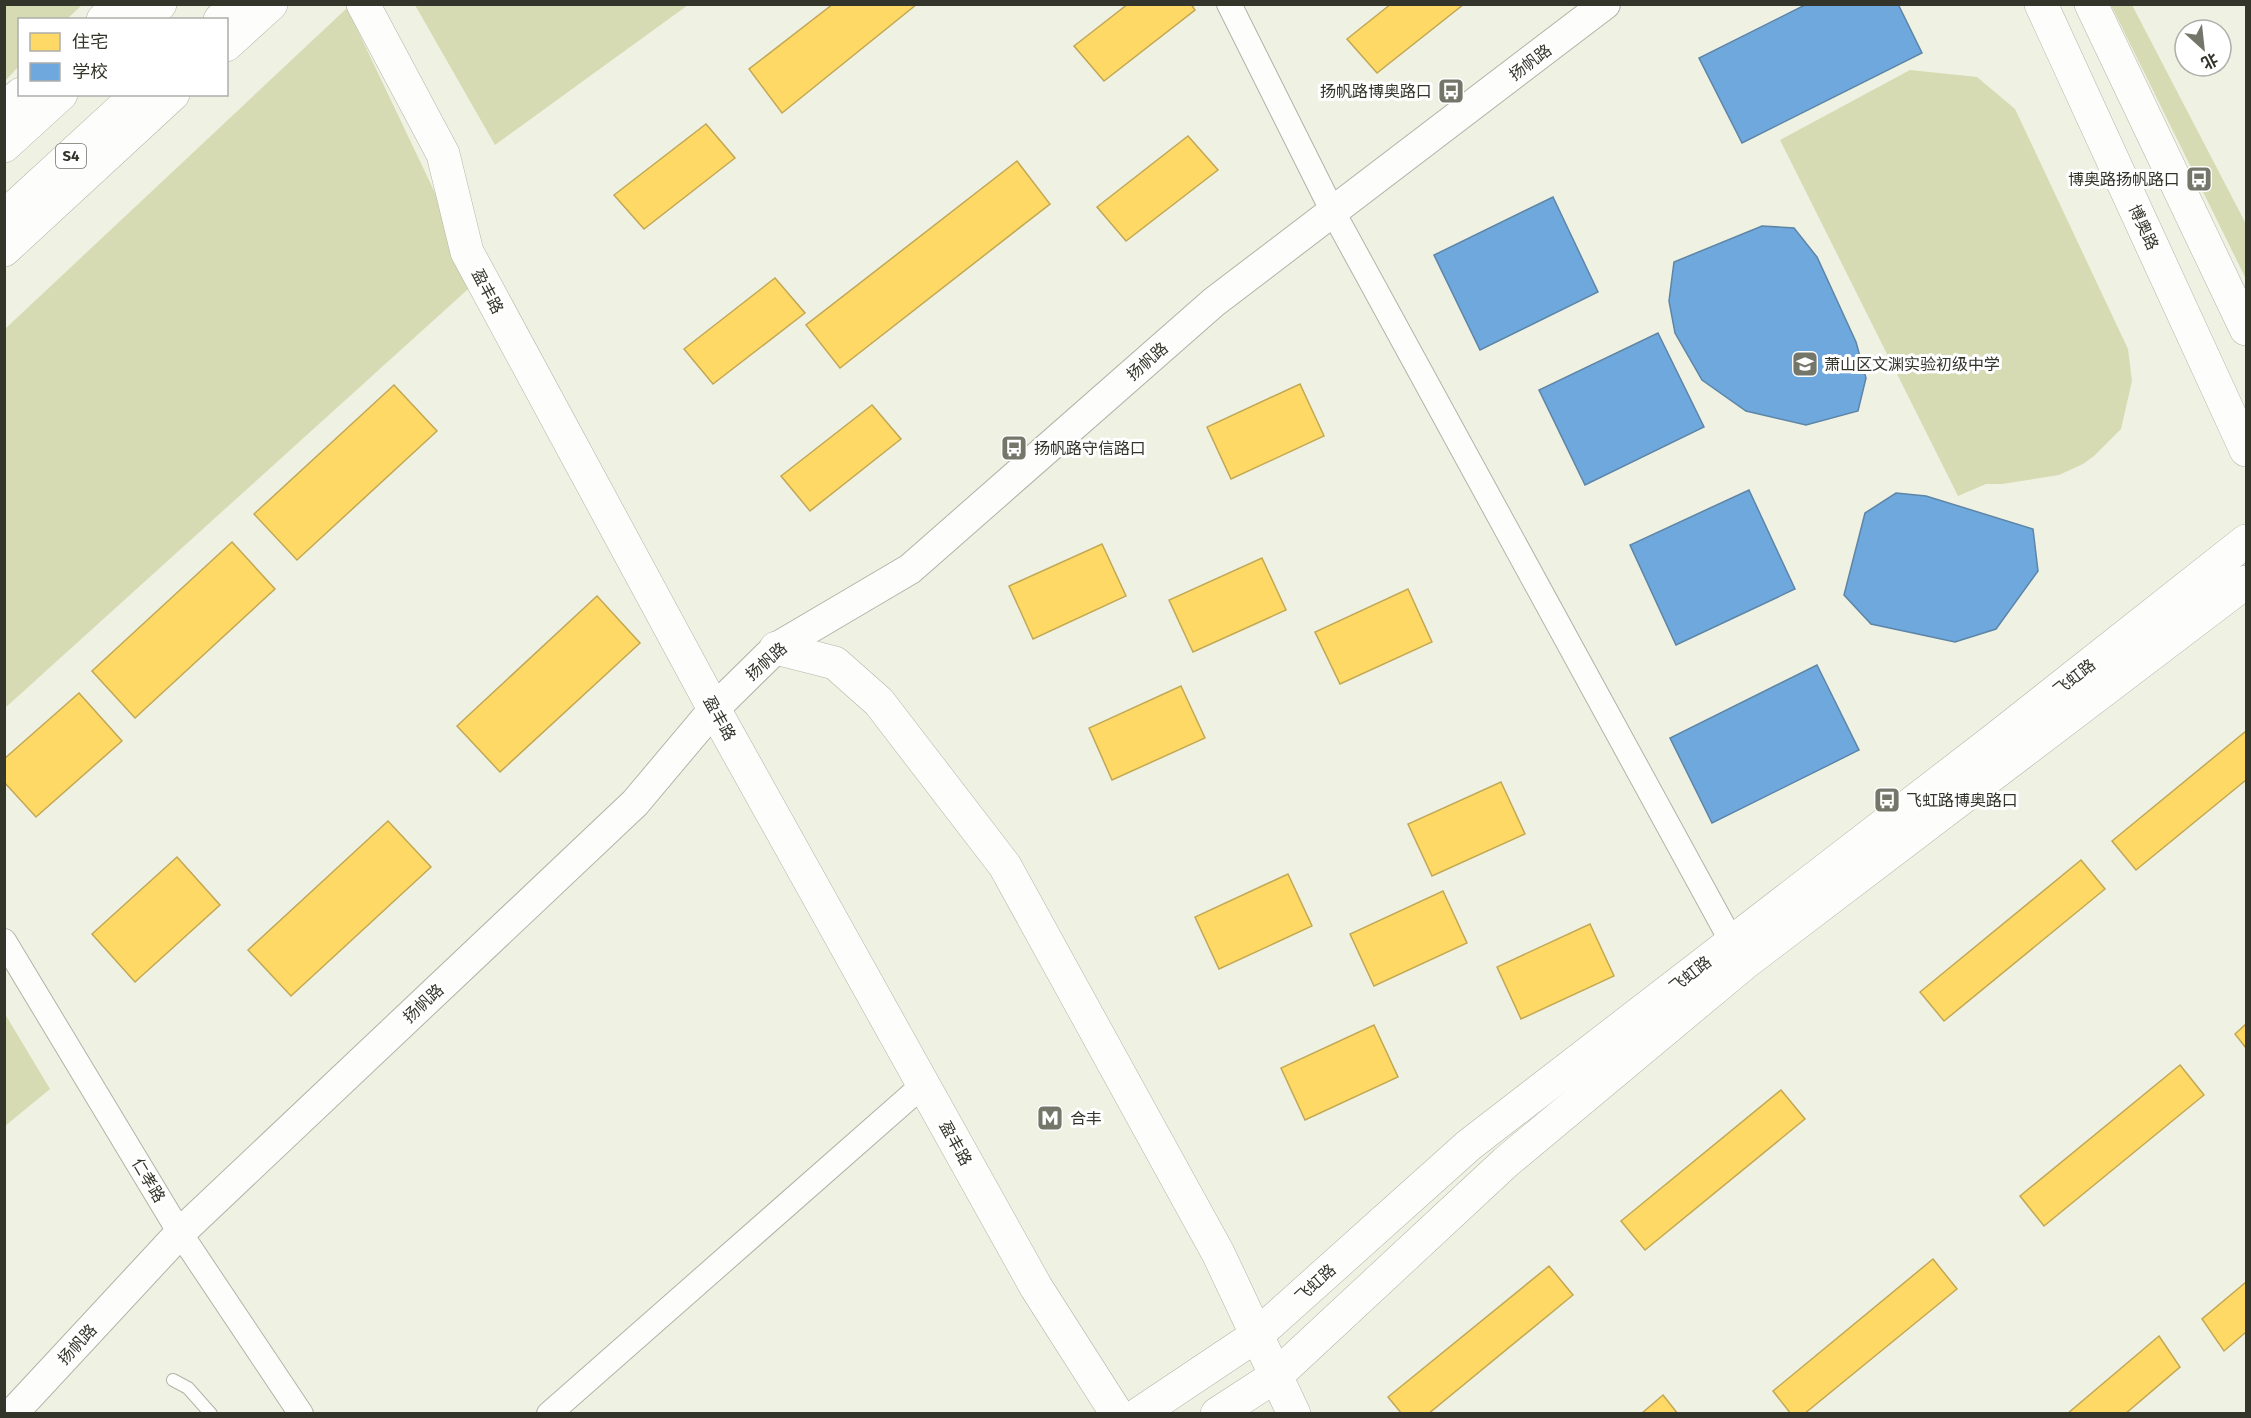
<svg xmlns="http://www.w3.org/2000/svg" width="2251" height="1418" font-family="'Fira Sans','Noto Sans SC',sans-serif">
	<rect width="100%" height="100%" fill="#eff1e2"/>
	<!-- green -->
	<g fill="#d7dbb3">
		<polygon points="5,4 82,4 82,5 67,19 20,20 19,66 5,81"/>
		<polygon points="415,5 688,5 495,145"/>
		<polygon points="2111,5 2132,5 2246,224 2246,279"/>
		<polygon points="347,8 477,281 5,708 5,329"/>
		<polygon points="1910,70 1977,77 2015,109 2128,349 2132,381 2121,429 2094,456 2083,464 2059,475 2002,484 1986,484 1958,496 1780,140"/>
		<polygon points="5,1014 50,1089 5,1126 4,1126"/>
	</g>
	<!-- homes -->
	<g fill="#ffd966" stroke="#c2a854" stroke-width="1.5">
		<polygon points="833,4 917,4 782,113 749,69"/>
		<polygon points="1128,4 1191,4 1195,10 1104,81 1074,46"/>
		<polygon points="1391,4 1464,4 1377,73 1347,39"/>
		<polygon points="706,124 735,158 644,229 614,195"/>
		<polygon points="1188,136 1218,170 1126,241 1097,207"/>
		<polygon points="1017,161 1050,204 840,368 806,325"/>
		<polygon points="775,278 805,313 713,384 684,349"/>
		<polygon points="1300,384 1324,436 1231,479 1207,427"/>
		<polygon points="394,385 437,431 297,560 254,514"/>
		<polygon points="872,405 901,439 810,511 781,476"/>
		<polygon points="232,542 275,589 135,718 92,671"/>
		<polygon points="1102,544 1126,596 1033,639 1009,586"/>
		<polygon points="1262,558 1286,610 1193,652 1169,600"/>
		<polygon points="1408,589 1432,642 1340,684 1315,632"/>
		<polygon points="597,596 640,643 500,772 457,726"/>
		<polygon points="1181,686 1205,738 1112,780 1089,728"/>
		<polygon points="79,693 122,741 36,817 4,782 4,759"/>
		<polygon points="2246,731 2246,780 2136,870 2112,841"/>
		<polygon points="1501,782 1525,834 1432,876 1408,824"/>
		<polygon points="388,821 431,867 291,996 248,950"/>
		<polygon points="177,857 220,905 135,982 92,934"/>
		<polygon points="2081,860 2105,889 1944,1021 1920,992"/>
		<polygon points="1288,874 1312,926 1219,969 1195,917"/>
		<polygon points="1443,891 1467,943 1374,986 1350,934"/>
		<polygon points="1590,924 1614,976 1521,1019 1497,967"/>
		<polygon points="2246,1024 2246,1048 2235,1034"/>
		<polygon points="1374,1025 1398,1077 1305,1120 1281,1068"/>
		<polygon points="2180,1065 2204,1095 2044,1226 2020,1196"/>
		<polygon points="1781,1090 1805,1119 1645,1250 1621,1221"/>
		<polygon points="1933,1259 1957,1289 1804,1414 1791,1414 1773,1391"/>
		<polygon points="1549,1266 1573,1295 1428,1414 1402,1414 1388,1397"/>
		<polygon points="2246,1282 2246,1332 2224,1351 2202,1319"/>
		<polygon points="2159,1336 2180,1367 2125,1414 2067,1414"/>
		<polygon points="1663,1395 1678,1414 1641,1414"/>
	</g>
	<!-- schools -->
	<g fill="#6fa8dc" stroke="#5d85a7" stroke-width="1.5">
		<polygon points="1807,4 1898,4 1922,53 1742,143 1699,58"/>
		<polygon points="1553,197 1598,292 1480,350 1434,255"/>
		<polygon points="1762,226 1794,228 1817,257 1856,342 1866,378 1858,411 1806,425 1746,411 1702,380 1675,333 1669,301 1674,262"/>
		<polygon points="1658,333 1704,427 1585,485 1539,390"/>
		<polygon points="1749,490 1795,589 1676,645 1630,545"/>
		<polygon points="1896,493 1926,496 2033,529 2038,571 1996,629 1955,642 1871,624 1844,595 1865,513"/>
		<polygon points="1817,665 1859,750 1712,823 1670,738"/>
	</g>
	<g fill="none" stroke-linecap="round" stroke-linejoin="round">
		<defs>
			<polyline id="service" points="173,1380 188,1388 211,1414"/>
			<g id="minor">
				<polyline points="1229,4 1333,212 1732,942"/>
				<polyline points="4,941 180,1233 301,1414"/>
				<polyline points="549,1414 923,1085"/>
			</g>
			<polyline id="tertiary" points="12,1414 180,1233 635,803 714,709 776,648 910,569 1214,302 1605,4"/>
			<g id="secondary">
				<polyline points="363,4 443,154 467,252 714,709 1036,1287 1117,1414"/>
				<polyline points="776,648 835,663 879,702 1005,866 1218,1253 1294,1414"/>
			</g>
			<g id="primary">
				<polyline points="2041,4 2246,450"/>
				<polyline points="2091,4 2246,329"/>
				<polyline points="103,20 119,4"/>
				<polyline points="226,45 271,4"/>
				<polyline points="4,109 21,94"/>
				<polyline points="4,250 173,94"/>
				<polyline points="1139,1414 1257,1335 1469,1145 1994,740 2246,541"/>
				<polyline points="1217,1414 1277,1375 1506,1162 1746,962 2246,582"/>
			</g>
			<g id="motorway">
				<polyline points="144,20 160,4"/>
				<polyline points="220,20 237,4"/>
				<polyline points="4,146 61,94"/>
				<polyline points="4,217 138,94"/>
			</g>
		</defs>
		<!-- service casing -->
		<use href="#service" stroke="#b2b3a8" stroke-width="14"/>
		<!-- minor casing -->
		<use href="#minor" stroke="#b2b3a8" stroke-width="26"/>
		<!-- tertiary casing -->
		<use href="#tertiary" stroke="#b2b3a8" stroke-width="32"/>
		<!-- secondary casing -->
		<use href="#secondary" stroke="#b2b3a8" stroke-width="34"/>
		<!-- primary casing -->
		<use href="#primary" stroke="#b2b3a8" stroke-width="34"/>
		<!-- motorway casing -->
		<use href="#motorway" stroke="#b2b3a8" stroke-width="34"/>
		<!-- service -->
		<use href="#service" stroke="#fdfdfb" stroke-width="12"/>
		<!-- minor -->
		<use href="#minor" stroke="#fdfdfb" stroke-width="24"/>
		<!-- tertiary -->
		<use href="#tertiary" stroke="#fdfdfb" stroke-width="30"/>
		<!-- secondary -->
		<use href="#secondary" stroke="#fdfdfb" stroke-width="33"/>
		<!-- primary -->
		<use href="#primary" stroke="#fdfdfb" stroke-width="33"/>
		<!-- motorway -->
		<use href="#motorway" stroke="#fdfdfb" stroke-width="33"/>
	</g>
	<!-- icons -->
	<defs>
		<symbol id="bus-square" viewBox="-11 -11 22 22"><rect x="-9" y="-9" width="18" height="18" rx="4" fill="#75766a" stroke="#fff"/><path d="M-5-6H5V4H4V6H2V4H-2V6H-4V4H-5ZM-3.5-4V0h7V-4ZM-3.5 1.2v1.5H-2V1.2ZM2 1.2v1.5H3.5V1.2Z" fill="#fff"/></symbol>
		<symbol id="school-square" viewBox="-11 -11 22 22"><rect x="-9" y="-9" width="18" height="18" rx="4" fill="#75766a" stroke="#fff"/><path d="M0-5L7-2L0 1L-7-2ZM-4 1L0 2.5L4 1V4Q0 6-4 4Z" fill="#fff"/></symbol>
		<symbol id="metro-square" viewBox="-11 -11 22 22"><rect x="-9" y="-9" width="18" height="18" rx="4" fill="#75766a" stroke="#fff"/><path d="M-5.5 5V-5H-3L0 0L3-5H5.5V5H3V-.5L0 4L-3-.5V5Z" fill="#fff"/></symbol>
	</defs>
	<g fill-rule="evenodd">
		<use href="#bus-square" x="1436" y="76" width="30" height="30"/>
		<use href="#bus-square" x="2184" y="164" width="30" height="30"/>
		<use href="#school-square" x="1790" y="349" width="30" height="30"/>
		<use href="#bus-square" x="999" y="433" width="30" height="30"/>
		<use href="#bus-square" x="1872" y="785" width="30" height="30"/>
		<use href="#metro-square" x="1035" y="1103" width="30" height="30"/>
	</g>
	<g text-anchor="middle" stroke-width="6" stroke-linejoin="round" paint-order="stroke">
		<!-- shield labels -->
		<rect fill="#fff" stroke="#70716a" stroke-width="1.5" x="56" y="144" width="30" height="24" rx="4.5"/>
		<g font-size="15" font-weight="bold" fill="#33342a">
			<text x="71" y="161">S4</text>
		</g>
		<!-- street labels -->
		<g font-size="16" fill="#33342a" stroke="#fff">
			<text transform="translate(1530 62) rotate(-37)" y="6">扬帆路</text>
			<text transform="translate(2144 227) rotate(65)" y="6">博奥路</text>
			<text transform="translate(488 291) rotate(62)" y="6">盈丰路</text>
			<text transform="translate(1147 361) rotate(-41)" y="6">扬帆路</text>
			<text transform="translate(766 661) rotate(-41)" y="6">扬帆路</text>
			<text transform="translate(2074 677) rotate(-38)" y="6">飞虹路</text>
			<text transform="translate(720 718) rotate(61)" y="6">盈丰路</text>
			<text transform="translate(1690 974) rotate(-38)" y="6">飞虹路</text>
			<text transform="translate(423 1003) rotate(-43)" y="6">扬帆路</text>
			<text transform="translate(956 1143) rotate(61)" y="6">盈丰路</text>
			<text transform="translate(149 1180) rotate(59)" y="6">仁孝路</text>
			<text transform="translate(1315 1283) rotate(-42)" y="6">飞虹路</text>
			<text transform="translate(77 1344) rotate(-47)" y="6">扬帆路</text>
		</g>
		<!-- poi labels -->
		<g font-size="16" fill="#33342a" stroke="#fff" text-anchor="start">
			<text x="1432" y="97" text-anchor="end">扬帆路博奥路口</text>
			<text x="2180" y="185" text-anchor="end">博奥路扬帆路口</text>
			<text x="1824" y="370">萧山区文渊实验初级中学</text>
			<text x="1034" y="454">扬帆路守信路口</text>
			<text x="1906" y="806">飞虹路博奥路口</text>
			<text x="1070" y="1124">合丰</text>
		</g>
	</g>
	<!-- border -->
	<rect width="2251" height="1418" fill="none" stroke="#33342a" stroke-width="12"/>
	<!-- legend -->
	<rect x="18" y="18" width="210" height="78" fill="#ffffff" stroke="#adaeaa" stroke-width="1.5"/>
	<rect x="30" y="33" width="30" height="18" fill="#ffd966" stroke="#adaeaa" stroke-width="1.5"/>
	<text x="72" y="48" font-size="18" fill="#33342a">住宅</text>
	<rect x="30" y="63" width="30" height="18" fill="#6fa8dc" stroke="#adaeaa" stroke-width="1.5"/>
	<text x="72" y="78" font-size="18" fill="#33342a">学校</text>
	<!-- north arrow -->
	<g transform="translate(2203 48) rotate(153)"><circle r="28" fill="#ffffff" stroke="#adaeaa" stroke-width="1.5"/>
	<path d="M0-4.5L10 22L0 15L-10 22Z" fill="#75766a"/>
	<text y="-9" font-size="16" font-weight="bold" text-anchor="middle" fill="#33342a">北</text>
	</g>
</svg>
